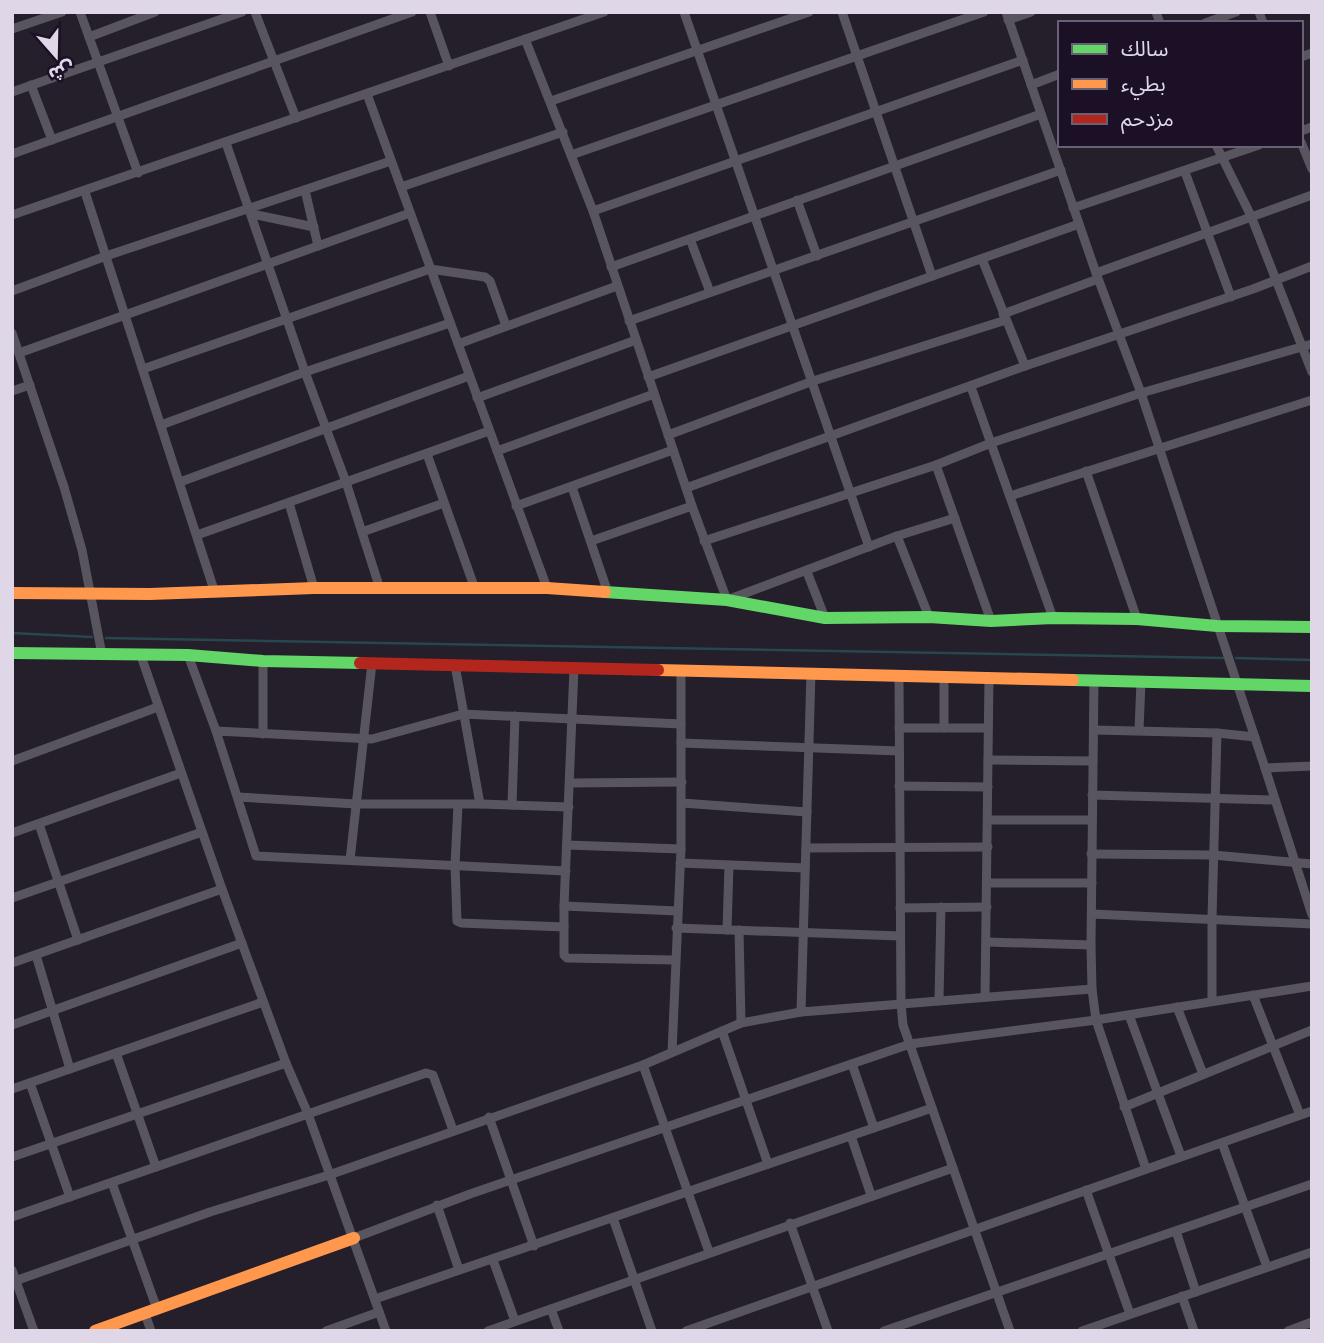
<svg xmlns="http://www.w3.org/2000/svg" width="1324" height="1343" font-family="Inter,'Noto Sans Arabic',sans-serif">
	<rect width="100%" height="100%" fill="#251e2b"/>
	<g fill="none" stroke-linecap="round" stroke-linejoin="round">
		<!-- stream -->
		<g stroke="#27474f" stroke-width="2.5">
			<polyline points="12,633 92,637"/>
			<polyline points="106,638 1223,658"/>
			<polyline points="1236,658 1312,660"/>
		</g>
		<!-- street -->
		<g stroke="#59555e" stroke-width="9">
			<polyline points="80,12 138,173"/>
			<polyline points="255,12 296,118"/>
			<polyline points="430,12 449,66"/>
			<polyline points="684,12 869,547"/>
			<polyline points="842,12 932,276"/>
			<polyline points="1006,12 1096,273 1141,393 1265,768 1312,915"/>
			<polyline points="1156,12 1160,23"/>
			<polyline points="1259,12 1263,23"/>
			<polyline points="1008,20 1031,12"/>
			<polyline points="1205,23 1236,12"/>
			<polyline points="12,29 62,12"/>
			<polyline points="89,37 155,12"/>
			<polyline points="525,39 593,211 692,506 727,600 897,536"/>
			<polyline points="1301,57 1312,53"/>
			<polyline points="31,85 52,140"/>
			<polyline points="1031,85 1060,74"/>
			<polyline points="12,92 242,12"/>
			<polyline points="367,94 547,588"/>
			<polyline points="551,101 809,12"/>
			<polyline points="1301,131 1312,127"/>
			<polyline points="1301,142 1312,169"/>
			<polyline points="226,143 305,372 346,482 380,589"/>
			<polyline points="1216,145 1251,216 1312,372"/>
			<polyline points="12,154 412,12"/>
			<polyline points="571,155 984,12"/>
			<polyline points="1185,172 1231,297"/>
			<polyline points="401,187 563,132"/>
			<polyline points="305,190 318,246"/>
			<polyline points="85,192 215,593"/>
			<polyline points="797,200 817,256"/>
			<polyline points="1073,208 1259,145"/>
			<polyline points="593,211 1023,60"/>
			<polyline points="252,214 314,227"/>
			<polyline points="12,215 604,12"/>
			<polyline points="690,239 710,292"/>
			<polyline points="982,259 1025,366"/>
			<polyline points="611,267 1041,114"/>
			<polyline points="1096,273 1312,195"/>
			<polyline points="12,291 106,256 391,161"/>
			<polyline points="1003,314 1098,279"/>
			<polyline points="629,321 1061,170"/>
			<polyline points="12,333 64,487 82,550 102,655"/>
			<polyline points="458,344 617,286"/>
			<polyline points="19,353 410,213"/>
			<polyline points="143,369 430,269 485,277 490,281 506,326"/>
			<polyline points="648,377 1079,224"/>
			<polyline points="971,387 1053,618"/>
			<polyline points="12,391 30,385"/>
			<polyline points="477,398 636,340"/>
			<polyline points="161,425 305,372 450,323"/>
			<polyline points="668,435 813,381 1006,320"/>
			<polyline points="497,451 654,394"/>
			<polyline points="427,454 475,589"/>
			<polyline points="936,465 991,621"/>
			<polyline points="1086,471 1137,619"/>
			<polyline points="180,482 469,376"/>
			<polyline points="572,487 608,593"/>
			<polyline points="686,488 1025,366 1253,289 1312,266"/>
			<polyline points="1010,496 1312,400"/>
			<polyline points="289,503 314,588"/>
			<polyline points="516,506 673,450"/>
			<polyline points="362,532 444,503"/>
			<polyline points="197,535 489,431"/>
			<polyline points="591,541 692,506"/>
			<polyline points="704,541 936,465 991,443 1141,393 1312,344"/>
			<polyline points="807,572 825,618"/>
			<polyline points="929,617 897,536 955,518"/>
			<polyline points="188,655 216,731 256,856 566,871"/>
			<polyline points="141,656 222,889 286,1063 308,1114 386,1331"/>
			<polyline points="455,665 480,804"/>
			<polyline points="574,668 564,906 564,955 567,958 674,960"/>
			<polyline points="899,676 901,1004 903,1025 1010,1331"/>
			<polyline points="1094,680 1091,945 1092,989 1096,1020 1312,986"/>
			<polyline points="899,728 988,728"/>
			<polyline points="944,728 944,677"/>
			<polyline points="1094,730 1217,733 1255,737"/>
			<polyline points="1139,730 1141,681"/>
			<polyline points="216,731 372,739 463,714 681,724"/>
			<polyline points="263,734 263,661"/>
			<polyline points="681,743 899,751"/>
			<polyline points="988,760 1093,761"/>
			<polyline points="12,761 158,707"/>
			<polyline points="1265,768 1312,766"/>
			<polyline points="570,783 682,782"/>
			<polyline points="899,786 988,787"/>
			<polyline points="1092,795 1275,800"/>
			<polyline points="238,797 356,804 480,804 569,807"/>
			<polyline points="682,803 807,812"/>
			<polyline points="458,805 455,865 457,921 461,923 564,927"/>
			<polyline points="512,805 515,716"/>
			<polyline points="988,820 1092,820"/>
			<polyline points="39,824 78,940"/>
			<polyline points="12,833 181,773"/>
			<polyline points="567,845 681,849"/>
			<polyline points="806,848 988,847"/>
			<polyline points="1091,854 1213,855 1312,864"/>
			<polyline points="350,860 372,663"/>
			<polyline points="680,863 805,868"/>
			<polyline points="987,883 1092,883"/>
			<polyline points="12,898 202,832"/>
			<polyline points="564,906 677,911"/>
			<polyline points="900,908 987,907"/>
			<polyline points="1092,914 1312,924"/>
			<polyline points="676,928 900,936"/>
			<polyline points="727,930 729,865"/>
			<polyline points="739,930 741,1023"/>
			<polyline points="987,942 1091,945"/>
			<polyline points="36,955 70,1069"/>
			<polyline points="12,963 222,889"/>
			<polyline points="1253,995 1300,1115"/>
			<polyline points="985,997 989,677"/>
			<polyline points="939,1000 941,907"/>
			<polyline points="1212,1001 1212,918 1217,733"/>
			<polyline points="1177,1007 1203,1074"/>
			<polyline points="801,1012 811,673"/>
			<polyline points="1129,1015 1181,1156"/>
			<polyline points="12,1025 242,943"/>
			<polyline points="722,1031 768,1164"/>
			<polyline points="672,1052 681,849 681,671"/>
			<polyline points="116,1053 156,1167"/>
			<polyline points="852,1064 874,1128"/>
			<polyline points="643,1065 709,1252"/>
			<polyline points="30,1083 70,1197"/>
			<polyline points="12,1089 263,1002"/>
			<polyline points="1124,1107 1312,1030"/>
			<polyline points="489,1117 534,1246"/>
			<polyline points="851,1136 871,1195"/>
			<polyline points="1222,1143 1267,1267"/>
			<polyline points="12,1157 286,1063"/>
			<polyline points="112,1183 157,1309"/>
			<polyline points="1086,1190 1130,1314"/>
			<polyline points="437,1205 459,1270"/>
			<polyline points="12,1217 426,1073 433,1075 453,1130"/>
			<polyline points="613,1218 652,1331"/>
			<polyline points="790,1223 828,1331"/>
			<polyline points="1176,1231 1196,1292"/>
			<polyline points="354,1238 470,1194 910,1044 1096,1020 1146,1169"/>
			<polyline points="493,1260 515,1321"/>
			<polyline points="12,1270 34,1331"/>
			<polyline points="12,1282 210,1212 329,1175 643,1065 741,1023 801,1012 1092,989"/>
			<polyline points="1182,1296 1194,1331"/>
			<polyline points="375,1299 932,1108"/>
			<polyline points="551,1309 559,1331"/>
			<polyline points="145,1314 151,1331"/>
			<polyline points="326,1331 379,1312"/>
			<polyline points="488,1331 953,1168"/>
			<polyline points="686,1331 1312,1111"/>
			<polyline points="884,1331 1312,1184"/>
			<polyline points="1082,1331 1312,1252"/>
			<polyline points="1288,1331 1312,1322"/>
		</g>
		<!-- fast -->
		<g stroke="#63d668" stroke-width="12">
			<polyline points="605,592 727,600 825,618 929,617 991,621 1053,618 1137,619 1217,626 1312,627"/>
			<polyline points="12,653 188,655 263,661 360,663"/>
			<polyline points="1073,680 1312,686"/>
		</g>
		<!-- slow -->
		<g stroke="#ff974d" stroke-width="12">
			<polyline points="12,593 150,594 314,588 547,588 605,592"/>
			<polyline points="658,670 1073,680"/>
			<polyline points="95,1331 354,1238"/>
		</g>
		<!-- jam -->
		<polyline stroke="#b3261e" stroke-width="12" points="360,663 658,670"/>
	</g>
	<!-- border -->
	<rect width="1324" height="1343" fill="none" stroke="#dfd7e7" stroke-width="28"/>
	<!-- legend -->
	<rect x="1058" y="21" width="245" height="126" fill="#1c1026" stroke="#6a6073" stroke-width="2"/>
	<rect x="1072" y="44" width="35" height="10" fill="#63d668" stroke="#6a6073" stroke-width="2"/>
	<text x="1121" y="56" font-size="21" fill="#dfd7e7">سالك</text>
	<rect x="1072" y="79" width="35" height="10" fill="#ff974d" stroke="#6a6073" stroke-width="2"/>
	<text x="1121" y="91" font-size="21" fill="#dfd7e7">بطيء</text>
	<rect x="1072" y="114" width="35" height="10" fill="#b3261e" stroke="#6a6073" stroke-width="2"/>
	<text x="1121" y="126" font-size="21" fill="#dfd7e7">مزدحم</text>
	<!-- north arrow -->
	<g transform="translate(56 56) rotate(160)" stroke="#1c1026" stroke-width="5" paint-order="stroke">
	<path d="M0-5L12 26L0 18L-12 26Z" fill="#dfd7e7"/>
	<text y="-10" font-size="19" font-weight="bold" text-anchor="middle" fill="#dfd7e7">ش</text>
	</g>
</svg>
